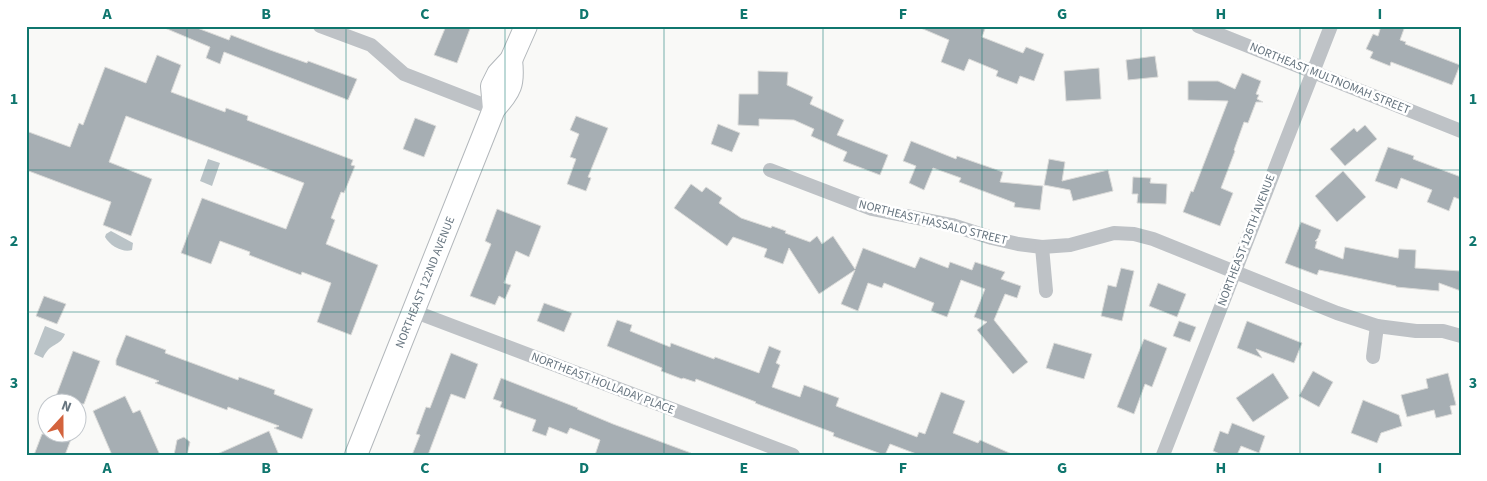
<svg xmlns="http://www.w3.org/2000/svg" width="1487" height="481" font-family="'Source Sans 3',sans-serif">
	<rect width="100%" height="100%" fill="#f9f9f7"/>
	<!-- water -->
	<g fill="#bac3c7">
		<polygon points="208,159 220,163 212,186 200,181"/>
		<path d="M111 231 133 243 132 250C123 253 110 246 105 237L106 234Z"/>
		<path d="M45 326 65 334C59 348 51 341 43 358L34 354Z"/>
	</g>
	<!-- building -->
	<g fill="#a6aeb3" stroke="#dbdbd9">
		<polygon points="160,26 192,26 229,40 231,35 270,50 307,63 308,61 357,79 348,100 224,52 220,64 206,58 210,47"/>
		<polygon points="446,26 471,26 457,63 434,55"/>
		<polygon points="916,26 986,26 982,37 1023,53 1026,47 1044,54 1034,81 1020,76 1017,84 996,76 998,71 969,59 964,71 941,62 949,40"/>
		<polygon points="1381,26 1405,26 1400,40 1406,42 1405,44 1460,65 1452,85 1391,62 1390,66 1370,58 1373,52 1366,49 1373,34 1378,36"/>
		<polygon points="157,55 181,65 171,92 225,112 226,108 248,116 247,120 353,160 351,165 355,166 344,193 341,192 331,218 335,220 326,244 378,265 351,335 317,322 331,283 302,272 301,275 249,255 250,252 220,241 211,264 181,253 202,198 286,229 304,183 126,116 109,162 152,179 131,236 103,225 111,202 26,170 26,131 70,147 79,123 83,125 105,67 146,83"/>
		<polygon points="1155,56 1158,77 1128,80 1126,60"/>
		<polygon points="1099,68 1101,99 1066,101 1064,71"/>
		<polygon points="758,71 788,72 787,85 813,97 810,104 844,120 837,135 888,155 880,175 843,161 847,152 811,136 814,129 794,120 759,119 759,126 738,125 739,94 758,94"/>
		<polygon points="1242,73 1261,81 1256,94 1259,95 1257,99 1263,102 1256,102 1248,123 1244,122 1234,150 1235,151 1221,188 1233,193 1220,226 1183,212 1191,191 1193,192 1228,101 1188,100 1188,81 1218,81 1235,89"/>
		<polygon points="576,116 608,128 588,177 591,178 586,191 567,184 576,159 570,157 579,134 570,130"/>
		<polygon points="415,118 436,126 424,157 403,149"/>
		<polygon points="718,124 740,133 732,152 711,144"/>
		<polygon points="1365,125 1377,139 1345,166 1330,149 1354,128 1357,132"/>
		<polygon points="911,141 956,159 957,156 1003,172 1000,182 1043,186 1040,210 1014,207 1015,203 959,182 961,178 933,168 924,190 909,183 916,166 903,161"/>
		<polygon points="1388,147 1414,156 1413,159 1461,177 1461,200 1454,197 1449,211 1427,202 1432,190 1401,178 1397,189 1375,181"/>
		<polygon points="1049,159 1065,162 1062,181 1108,170 1113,191 1073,201 1070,190 1044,185"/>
		<polygon points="1343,171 1366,197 1337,222 1315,196"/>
		<polygon points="1133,177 1151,178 1150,183 1167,184 1166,204 1137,203 1138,194 1132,194"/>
		<polygon points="691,184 702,192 706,187 722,198 719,203 741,218 771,228 772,226 786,231 785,233 810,242 817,236 822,244 833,236 855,269 863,248 915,268 920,257 948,268 950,262 972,270 975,262 1005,272 1001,279 1021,286 1017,298 1005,294 994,320 1028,362 1013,374 977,330 987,322 974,317 985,289 961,280 947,317 931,311 934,303 884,283 882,288 868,283 858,311 841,304 855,270 819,294 789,248 783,264 764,257 767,249 733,237 727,246 674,208"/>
		<polygon points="497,209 541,226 529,257 516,251 504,283 511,285 505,299 499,296 495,305 470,296 491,244 485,241"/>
		<polygon points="1301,222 1321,230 1318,238 1315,241 1317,241 1315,248 1343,259 1345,247 1398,258 1399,249 1416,250 1415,268 1461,271 1461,291 1439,283 1439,291 1396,287 1396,286 1319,270 1317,275 1285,263"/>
		<polygon points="1121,268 1134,271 1122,321 1101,316 1108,285 1116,287"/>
		<polygon points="1158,283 1186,294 1177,317 1149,306"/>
		<polygon points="44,296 66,304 57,324 36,316"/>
		<polygon points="544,303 572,313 564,332 537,321"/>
		<polygon points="617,320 632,325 630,331 670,347 671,343 714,359 715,357 759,373 769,346 781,351 776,363 780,365 772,387 800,397 804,385 839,398 836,406 917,437 919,432 925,434 941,392 965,401 953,433 978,443 980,440 1014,455 919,455 890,444 885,455 884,455 833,436 834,433 755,403 756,402 696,379 695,382 683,378 682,379 661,371 662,368 607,346"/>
		<polygon points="1179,321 1196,327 1190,342 1173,336"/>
		<polygon points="1247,321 1302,343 1294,363 1256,349 1262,358 1237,348"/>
		<polygon points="126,335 166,350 165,353 238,380 239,377 275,390 274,394 313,409 302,439 274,428 279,426 228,407 227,410 155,383 159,381 116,365 116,360"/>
		<polygon points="1144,339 1167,348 1152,387 1145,384 1134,414 1117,407"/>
		<polygon points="1054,343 1092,354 1084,379 1046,368"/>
		<polygon points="73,351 100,361 84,404 53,404"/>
		<polygon points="451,353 478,364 465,399 451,394 428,455 412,455 420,435 416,434 426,407 430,408"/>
		<polygon points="1313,371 1333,382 1319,407 1299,396"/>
		<polygon points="1273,373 1289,398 1253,422 1236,398"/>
		<polygon points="1448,373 1456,405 1450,406 1452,414 1436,418 1434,410 1407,417 1401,395 1428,388 1426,379"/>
		<polygon points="501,378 578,408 577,409 613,424 691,453 691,455 595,455 600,440 570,428 567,434 549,427 546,436 532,431 536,420 500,407 502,402 493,399"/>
		<polygon points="125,396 133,413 140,410 160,455 112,455 93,411"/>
		<polygon points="1363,400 1399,415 1402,426 1381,433 1377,443 1351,433"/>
		<polygon points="1232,423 1265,436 1259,453 1241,446 1237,455 1222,455 1213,451 1220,431 1228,434"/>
		<polygon points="269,431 279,455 215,455"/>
		<polygon points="42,434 73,434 65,455 34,455"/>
		<polygon points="184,437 190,442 187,455 174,455 177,440"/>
	</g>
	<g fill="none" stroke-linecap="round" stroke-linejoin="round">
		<defs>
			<g id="primary">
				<polyline points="494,109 492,86 498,74 511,60 526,26"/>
				<path id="s1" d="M356 455 494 109C510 90 514 86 511 60"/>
			</g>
		</defs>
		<!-- primary casing -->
		<use href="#primary" stroke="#b2b7bb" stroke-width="24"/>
		<!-- minor -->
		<g stroke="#bec2c6" stroke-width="14">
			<polyline points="320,26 371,45 404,74 494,109"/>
			<polyline points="1198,26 1461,131"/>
			<polyline points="770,170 872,209 952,225 992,238 1018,244 1042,247 1070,245 1114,233 1134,234 1153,239 1337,313 1377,326 1416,331 1443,331 1461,336"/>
			<polyline points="1042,247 1046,291"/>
			<polyline points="413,311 793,455"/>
			<polyline points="1373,357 1377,326"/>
			<polyline points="1163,455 1331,26"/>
		</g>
		<!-- primary -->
		<use href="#primary" stroke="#fff" stroke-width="22"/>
	</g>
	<!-- grid -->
	<path fill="none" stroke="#0f766e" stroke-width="1" stroke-opacity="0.55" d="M187 26V455M346 26V455M505 26V455M664 26V455M823 26V455M982 26V455M1141 26V455M1300 26V455M26 170H1461M26 312H1461"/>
	<g text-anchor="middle" stroke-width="5" stroke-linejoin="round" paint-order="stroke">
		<!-- street labels -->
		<g font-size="12" fill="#66747f" stroke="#fff">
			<text transform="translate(1330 78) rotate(22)" y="4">NORTHEAST MULTNOMAH STREET</text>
			<text transform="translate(933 222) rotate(14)" y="4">NORTHEAST HASSALO STREET</text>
			<text transform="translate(1246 240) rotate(-69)" y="4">NORTHEAST 126TH AVENUE</text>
			<text dy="4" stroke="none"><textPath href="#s1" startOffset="186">NORTHEAST 122ND AVENUE</textPath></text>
			<text transform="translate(603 383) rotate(21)" y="4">NORTHEAST HOLLADAY PLACE</text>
		</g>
	</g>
	<!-- border -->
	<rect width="1487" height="481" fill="none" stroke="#ffffff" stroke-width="55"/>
	<!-- north arrow -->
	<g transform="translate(62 418) rotate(21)"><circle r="24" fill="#ffffff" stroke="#c2c7cc"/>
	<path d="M0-4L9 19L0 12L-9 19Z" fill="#d3633d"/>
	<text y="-8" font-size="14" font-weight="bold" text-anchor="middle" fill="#66747f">N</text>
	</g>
	<rect x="28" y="28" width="1432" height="426" fill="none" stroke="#0f766e" stroke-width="2"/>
	<g font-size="16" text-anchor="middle" font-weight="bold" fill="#0f766e">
		<text x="107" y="19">A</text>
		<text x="266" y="19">B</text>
		<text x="425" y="19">C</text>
		<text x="584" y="19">D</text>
		<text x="744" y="19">E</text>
		<text x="903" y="19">F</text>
		<text x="1062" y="19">G</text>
		<text x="1221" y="19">H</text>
		<text x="1380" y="19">I</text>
		<text x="14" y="104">1</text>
		<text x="1473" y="104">1</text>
		<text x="14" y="246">2</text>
		<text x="1473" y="246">2</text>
		<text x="14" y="388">3</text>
		<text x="1473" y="388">3</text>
		<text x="107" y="473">A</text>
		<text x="266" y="473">B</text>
		<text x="425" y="473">C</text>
		<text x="584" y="473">D</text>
		<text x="744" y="473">E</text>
		<text x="903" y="473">F</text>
		<text x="1062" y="473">G</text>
		<text x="1221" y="473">H</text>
		<text x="1380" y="473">I</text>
	</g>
</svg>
